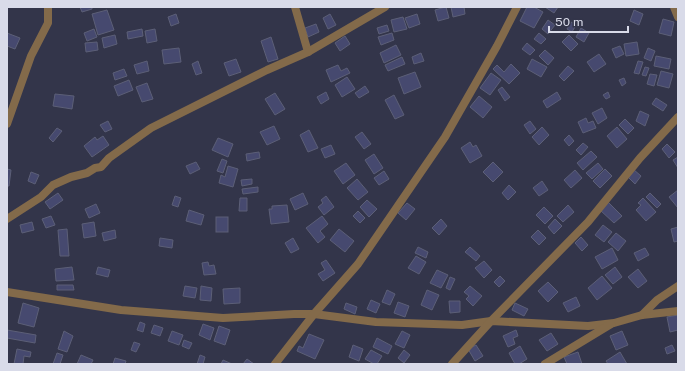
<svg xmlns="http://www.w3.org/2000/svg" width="685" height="371" font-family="'Public Sans',sans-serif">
	<rect width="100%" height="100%" fill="#33354a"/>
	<!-- building -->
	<g fill="#46496f" stroke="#5c5f77">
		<polygon points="80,7 92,7 92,9 82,12"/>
		<polygon points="445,7 446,7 449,18 438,21 435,10"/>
		<polygon points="451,7 464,7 465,14 453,17"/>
		<polygon points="527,7 534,7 543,12 534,28 520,21"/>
		<polygon points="545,7 558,7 554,13"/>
		<polygon points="107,10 114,30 98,35 92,14"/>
		<polygon points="634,10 643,14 639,25 630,21"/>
		<polygon points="176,14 179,23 171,26 168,17"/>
		<polygon points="330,14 336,25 328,29 323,18"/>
		<polygon points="417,14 420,24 409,28 405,18"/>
		<polygon points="403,17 407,29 394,32 391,20"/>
		<polygon points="663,19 674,22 671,36 659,33"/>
		<polygon points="548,20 555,25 548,34 542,29"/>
		<polygon points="571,22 576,25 572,32 567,29"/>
		<polygon points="316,24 319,32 308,37 305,28"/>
		<polygon points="387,25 389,31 379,34 377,28"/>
		<polygon points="581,28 589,33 584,42 576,37"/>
		<polygon points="94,29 97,37 87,41 84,33"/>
		<polygon points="142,29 143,36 128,39 127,32"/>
		<polygon points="155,29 157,41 147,43 145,31"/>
		<polygon points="7,33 20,38 15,49 7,46"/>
		<polygon points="392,33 394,40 381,45 378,37"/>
		<polygon points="539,33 546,39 541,44 534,39"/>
		<polygon points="115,35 117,44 104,48 102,38"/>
		<polygon points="569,35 578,44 571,51 562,42"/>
		<polygon points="345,36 350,44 340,51 335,43"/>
		<polygon points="271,37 278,59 268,62 261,41"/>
		<polygon points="97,42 98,50 86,52 85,43"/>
		<polygon points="637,42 639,54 626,56 624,44"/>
		<polygon points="527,43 535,50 530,55 522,49"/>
		<polygon points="396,45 401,55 384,63 380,53"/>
		<polygon points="620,46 624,54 616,58 612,49"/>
		<polygon points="179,48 181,62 164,64 162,50"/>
		<polygon points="648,48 655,51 651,61 644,58"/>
		<polygon points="545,50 554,58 548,65 539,56"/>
		<polygon points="421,53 424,61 414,64 412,57"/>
		<polygon points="599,54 606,64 594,72 587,62"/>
		<polygon points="656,56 671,59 669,69 654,66"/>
		<polygon points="402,57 405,64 388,71 385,65"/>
		<polygon points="236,59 241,72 229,76 224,63"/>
		<polygon points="532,59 547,67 541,77 527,69"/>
		<polygon points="147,61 149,71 137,74 134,65"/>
		<polygon points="198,61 202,73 196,75 192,64"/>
		<polygon points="638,61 643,62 639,74 634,73"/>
		<polygon points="511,64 520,73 509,84 493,69 497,65 504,72"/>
		<polygon points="338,65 341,71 347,68 350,73 331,82 326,70"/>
		<polygon points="568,66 574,71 564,81 559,76"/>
		<polygon points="645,67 649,68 646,76 642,75"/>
		<polygon points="124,69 127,76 115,80 113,73"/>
		<polygon points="661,71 673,74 669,88 657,85"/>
		<polygon points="415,72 421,87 404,94 398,78"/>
		<polygon points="491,73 501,80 490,95 480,88"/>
		<polygon points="650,74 657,75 654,86 647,84"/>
		<polygon points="347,77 355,89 342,97 335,85"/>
		<polygon points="624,78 626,83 622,86 619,80"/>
		<polygon points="129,80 133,90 118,96 114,86"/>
		<polygon points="147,83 153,99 142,102 136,87"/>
		<polygon points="365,86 369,92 359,98 355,93"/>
		<polygon points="502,87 510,97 505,101 498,90"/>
		<polygon points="326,92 329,99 321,104 317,97"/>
		<polygon points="557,92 561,99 547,108 543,101"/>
		<polygon points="608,92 610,97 606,99 603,95"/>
		<polygon points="275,93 285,109 275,115 265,99"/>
		<polygon points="55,94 74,96 72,109 53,106"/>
		<polygon points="394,95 404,115 395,119 385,100"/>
		<polygon points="479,96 492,107 483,118 470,107"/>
		<polygon points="656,98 667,105 663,111 652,104"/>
		<polygon points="602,108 607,118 598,124 592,113"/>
		<polygon points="640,111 649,115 645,126 636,121"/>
		<polygon points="586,118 588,123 593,121 596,128 583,133 578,122"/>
		<polygon points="625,119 634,128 628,134 619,125"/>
		<polygon points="108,121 112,129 105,132 100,125"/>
		<polygon points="530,121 536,129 530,134 524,125"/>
		<polygon points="274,126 280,139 267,145 260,132"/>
		<polygon points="542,127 549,135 539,145 532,137"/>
		<polygon points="617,127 627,139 617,148 607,136"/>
		<polygon points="57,128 62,131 53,142 49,138"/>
		<polygon points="309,130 318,148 308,152 300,135"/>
		<polygon points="362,132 371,144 364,149 355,137"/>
		<polygon points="569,135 574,141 569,146 564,140"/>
		<polygon points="103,136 109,145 92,157 84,146 95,137 97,140"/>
		<polygon points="218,138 233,144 228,157 212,150"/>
		<polygon points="470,142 473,147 476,145 482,156 470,163 461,148"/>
		<polygon points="583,143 588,147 581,155 576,150"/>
		<polygon points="667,144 675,152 669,158 662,149"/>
		<polygon points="331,145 335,154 325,158 321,149"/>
		<polygon points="591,151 597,157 583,170 577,163"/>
		<polygon points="259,152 260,158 247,161 246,154"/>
		<polygon points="374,154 383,168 374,174 365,160"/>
		<polygon points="678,157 678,168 673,160"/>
		<polygon points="222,159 227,161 223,173 217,171"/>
		<polygon points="196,162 200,169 190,174 186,166"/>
		<polygon points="493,162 503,172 493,182 483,172"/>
		<polygon points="346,163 355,175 343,184 334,171"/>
		<polygon points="598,163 603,169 592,179 586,173"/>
		<polygon points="228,166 238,169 233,187 219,183 221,175 225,177"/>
		<polygon points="7,169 11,170 9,186 7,186"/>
		<polygon points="605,169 612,176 600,188 593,181"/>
		<polygon points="633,169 641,176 635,184 627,176"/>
		<polygon points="575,170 582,178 571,188 564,180"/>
		<polygon points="384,171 389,179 379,185 374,178"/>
		<polygon points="31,172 39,175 35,184 28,181"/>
		<polygon points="252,179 252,184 242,186 241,180"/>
		<polygon points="357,179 368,192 358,200 347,188"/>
		<polygon points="542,181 548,190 539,196 533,188"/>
		<polygon points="509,185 516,192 508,200 502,193"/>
		<polygon points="258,187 258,192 243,194 242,189"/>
		<polygon points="678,190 678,208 669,197"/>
		<polygon points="58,193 63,200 50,209 45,202"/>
		<polygon points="303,193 308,204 295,210 290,199"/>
		<polygon points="650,193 661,204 657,208 646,197"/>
		<polygon points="175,196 181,198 178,207 172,205"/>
		<polygon points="326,196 334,207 324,215 318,207 323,203 321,200"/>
		<polygon points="240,198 247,198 247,211 239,211"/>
		<polygon points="643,198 656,212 646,221 636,210 641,205 638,203"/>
		<polygon points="367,200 377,209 369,217 360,207"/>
		<polygon points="608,202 622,216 614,223 600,210"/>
		<polygon points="407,203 415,209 406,220 398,213"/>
		<polygon points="96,204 100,213 89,218 85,209"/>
		<polygon points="287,205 289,222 271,224 269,209 272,209 272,206"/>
		<polygon points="568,205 574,212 563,222 557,216"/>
		<polygon points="544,207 553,216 545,224 536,215"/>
		<polygon points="189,210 204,215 201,225 186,221"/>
		<polygon points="358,211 365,218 360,223 353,216"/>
		<polygon points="51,216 55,225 46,228 42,219"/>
		<polygon points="322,216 328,224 320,231 325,237 318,243 306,228"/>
		<rect x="216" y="217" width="12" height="15"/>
		<polygon points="441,219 447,226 439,235 432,228"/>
		<polygon points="555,219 562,226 554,234 548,227"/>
		<polygon points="32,222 34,230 22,233 20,225"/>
		<polygon points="94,222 96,236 84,238 82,224"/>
		<polygon points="603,225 612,232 604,242 595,235"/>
		<polygon points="678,227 678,241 674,242 671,229"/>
		<polygon points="67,229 69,256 60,256 58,230"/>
		<polygon points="339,229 354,241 345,252 330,240"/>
		<polygon points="115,230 116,238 104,241 102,233"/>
		<polygon points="538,230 546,238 539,245 531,237"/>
		<polygon points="616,233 626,241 618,251 608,242"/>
		<polygon points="581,237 588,245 582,251 575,243"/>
		<polygon points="160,238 173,240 172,248 159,246"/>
		<polygon points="293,238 299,249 291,253 285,243"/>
		<polygon points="418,247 428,252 426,258 415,253"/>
		<polygon points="470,247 480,256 476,261 465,252"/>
		<polygon points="612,248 618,260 602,269 595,257"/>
		<polygon points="645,248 649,255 638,261 634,253"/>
		<polygon points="416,256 426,262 419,274 408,268"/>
		<polygon points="326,260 335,273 323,281 318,274 325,270 321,263"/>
		<polygon points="484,261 492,270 484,278 475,268"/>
		<polygon points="208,262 209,266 214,265 216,274 204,275 202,263"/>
		<polygon points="72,267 74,280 56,281 55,269"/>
		<polygon points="98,267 110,270 108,277 96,274"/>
		<polygon points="615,267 622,277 613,284 605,275"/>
		<polygon points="638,269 647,281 638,288 628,277"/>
		<polygon points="437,270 448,275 441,288 430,283"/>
		<polygon points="500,276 505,281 499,287 494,282"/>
		<polygon points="602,276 612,288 597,300 588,288"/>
		<polygon points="450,277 455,279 450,290 446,288"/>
		<polygon points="548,282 558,292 548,302 538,291"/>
		<polygon points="57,285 73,285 74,290 57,290"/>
		<polygon points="185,286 197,288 195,298 183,296"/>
		<polygon points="201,286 212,288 211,301 200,300"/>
		<polygon points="470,286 482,296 473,306 466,299 469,296 464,292"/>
		<polygon points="240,288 240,303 224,304 223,289"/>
		<polygon points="387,290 395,294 390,305 382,302"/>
		<polygon points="427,290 439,295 432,310 421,305"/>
		<polygon points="576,297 580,306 568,312 563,303"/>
		<polygon points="371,300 380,304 376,313 367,309"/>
		<polygon points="449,301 460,301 460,312 450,313"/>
		<polygon points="398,302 409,306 405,317 394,313"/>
		<polygon points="23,303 39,308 34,327 18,323"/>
		<polygon points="346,303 357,307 355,314 344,309"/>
		<polygon points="515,303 528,309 524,316 512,310"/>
		<polygon points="678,315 678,330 670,332 667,317"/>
		<polygon points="140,322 145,324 143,332 137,330"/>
		<polygon points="203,324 214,328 210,340 199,335"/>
		<polygon points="154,325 163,328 160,336 151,333"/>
		<polygon points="219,326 230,330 225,345 214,341"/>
		<polygon points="7,330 36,335 35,343 7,338"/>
		<polygon points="516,330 518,336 513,338 515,344 508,347 503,336"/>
		<polygon points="64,331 73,336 67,352 58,349"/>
		<polygon points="172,331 183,335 179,345 168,341"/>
		<polygon points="402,331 410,335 404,348 395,344"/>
		<polygon points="622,331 628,345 616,350 610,336"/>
		<polygon points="551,333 558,344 547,351 539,340"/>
		<polygon points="309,334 324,340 315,359 297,351 299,346 303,348"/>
		<polygon points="377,338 392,346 388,354 373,347"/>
		<polygon points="184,340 192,343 189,349 182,346"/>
		<polygon points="134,342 140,344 136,352 131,350"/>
		<polygon points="353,345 363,349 359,361 349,357"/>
		<polygon points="476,345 483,356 475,361 468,349"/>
		<polygon points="672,345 675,351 667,354 665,348"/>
		<polygon points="520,346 527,359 519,364 515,364 509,353"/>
		<polygon points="17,349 31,352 30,357 24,356 23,364 14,364"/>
		<polygon points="371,350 382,356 377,364 374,364 365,359"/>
		<polygon points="404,350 410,355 404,363 398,358"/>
		<polygon points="578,352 582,364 567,364 564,357"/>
		<polygon points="620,352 627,364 608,364 606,361"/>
		<polygon points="57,353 63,355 60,364 53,364"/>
		<polygon points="81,355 93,360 91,364 77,364"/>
		<polygon points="200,355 205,357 203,364 197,364"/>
		<polygon points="115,358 126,361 125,364 113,364"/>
		<polygon points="247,359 254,364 243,364"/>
		<polygon points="223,360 232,364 221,364"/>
	</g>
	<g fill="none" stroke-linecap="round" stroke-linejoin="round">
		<!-- street -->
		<g stroke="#836a4a" stroke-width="8">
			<polyline points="295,7 308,52"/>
			<polyline points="674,7 678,17"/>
			<polyline points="7,124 31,56 48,23 48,7"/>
			<polyline points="7,219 41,197 53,185 71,177 87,173 95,168 101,167 109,158 151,128 267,70 308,52 385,7"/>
			<polyline points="7,292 121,310 223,318 294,314 314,314 376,322 462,325 491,321 588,326 614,323 642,315 678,311"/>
			<polyline points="642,315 657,300 678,286"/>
			<polyline points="275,364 314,314 358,264 445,137 497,46 517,7"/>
			<polyline points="452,364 491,321 588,222 640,158 678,117"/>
			<polyline points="545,364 611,324"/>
		</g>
	</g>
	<!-- border -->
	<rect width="685" height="371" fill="none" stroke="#d9dbe9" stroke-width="16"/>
	<!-- scale -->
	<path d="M549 26v6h79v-6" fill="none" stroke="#d9dbe9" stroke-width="2"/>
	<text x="555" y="26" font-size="12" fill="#d9dbe9" stroke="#33354a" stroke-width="3" paint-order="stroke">50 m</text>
</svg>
